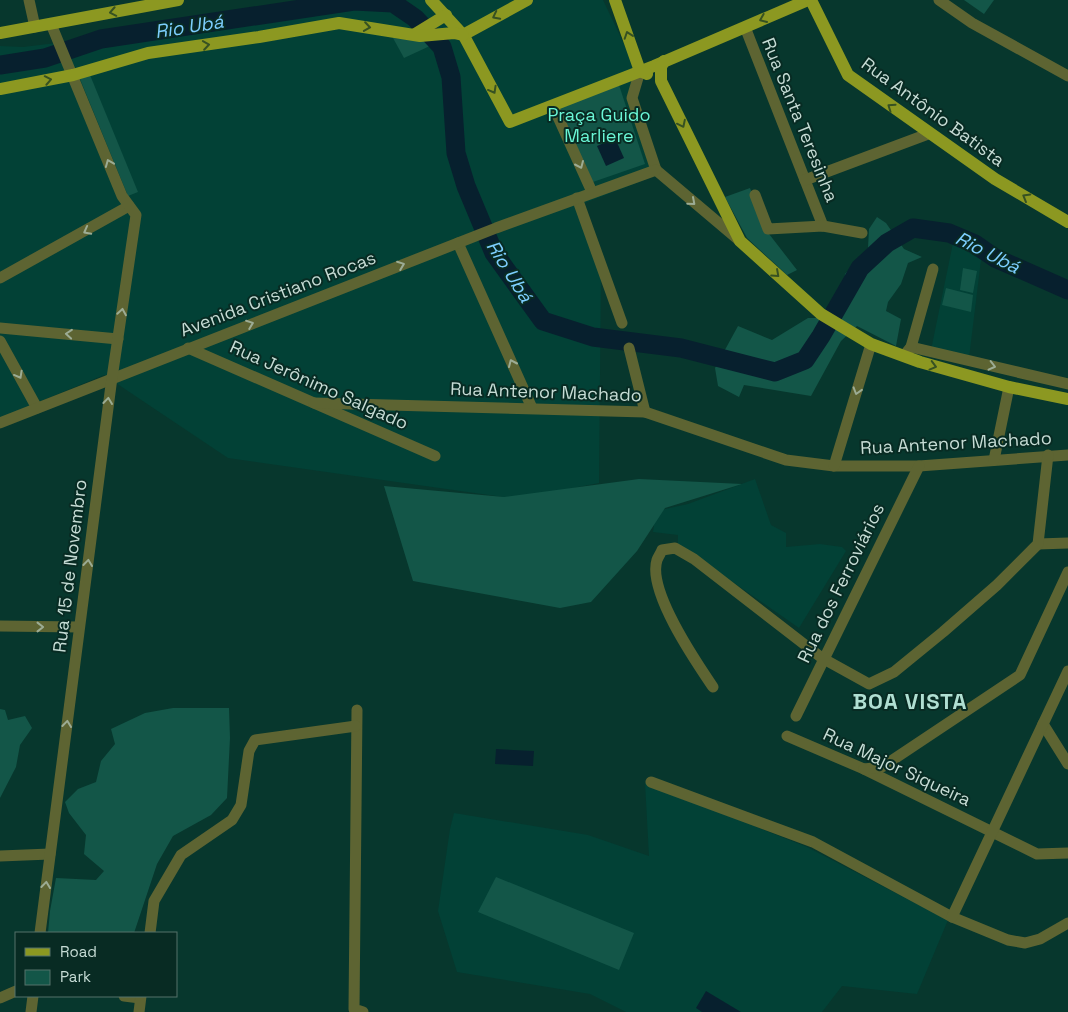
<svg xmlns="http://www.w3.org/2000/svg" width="1068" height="1012" font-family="'Space Grotesk',sans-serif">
	<rect width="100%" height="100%" fill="#07372d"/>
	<!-- built -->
	<g fill="#024136">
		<polygon points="409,0 603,0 636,69 629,92 652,177 577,206 601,267 599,483 517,499 228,458 104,375 0,418 0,46 23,47"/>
		<polygon points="953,243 981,260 969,358 931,350"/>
		<polygon points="755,479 771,525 786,533 786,547 820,544 842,547 846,551 799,628 678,544 678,535 653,532 656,511 688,504"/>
		<polygon points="645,783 807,847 948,920 917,994 842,986 822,1012 626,1012 590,994 457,972 438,911 450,829 454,813 588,835 649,856"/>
	</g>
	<!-- green -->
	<g fill="#135648">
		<polygon points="964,0 994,0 984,14"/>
		<polygon points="393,38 428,41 432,45 404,58"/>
		<polygon points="90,75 138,192 128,196 80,79"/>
		<polygon points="618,82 645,164 590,183 558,108"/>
		<polygon points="750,188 766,230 797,270 787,275 747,238 725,197"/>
		<polygon points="877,217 886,223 904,249 922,257 908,263 901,284 888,302 886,311 901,319 896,346 857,326 841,341 811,396 744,385 739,397 718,386 715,368 738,326 772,340 808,318 831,318 843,296 845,274 868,248 869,229"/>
		<polygon points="963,268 977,271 973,293 960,290"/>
		<polygon points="946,288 973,295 971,312 942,305"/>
		<polygon points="639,479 742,484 665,508 637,551 591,602 560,608 413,581 384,486 504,497"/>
		<polygon points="173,708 229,708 230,738 227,798 211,815 173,836 157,864 134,933 48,933 50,911 56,878 96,880 104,871 84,854 86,835 69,813 65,802 78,789 96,782 101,761 115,744 111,729 145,713"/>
		<polygon points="0,709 5,710 8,720 25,716 32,728 20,745 16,767 0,798"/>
		<polygon points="496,877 634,933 619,970 478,912"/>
	</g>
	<!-- water -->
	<g fill="#07202e">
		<polygon points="615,138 624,158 606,166 597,146"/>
		<polygon points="496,749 534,751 533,766 495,764"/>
		<polygon points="706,991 741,1012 702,1012 696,1008"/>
	</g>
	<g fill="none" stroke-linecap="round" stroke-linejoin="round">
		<!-- river -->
		<polyline stroke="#07202e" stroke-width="19" points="0,65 45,58 101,39 354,1 393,3 415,18 442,47 451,77 456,153 466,186 494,253 543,321 593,337 681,348 775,372 805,360 821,336 860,268 887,243 913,228 949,233 975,244 995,258 1068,290"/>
		<!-- minor -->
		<g stroke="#5d6432" stroke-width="11">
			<polyline points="29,0 35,27"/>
			<polyline points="939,0 972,23 1068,76"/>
			<polyline points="745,27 823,226"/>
			<polyline points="640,71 632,98 656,170"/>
			<polyline points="553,106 592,192"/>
			<polyline points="656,170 740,241"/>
			<polyline points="805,180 928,134"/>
			<polyline points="755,195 768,229 823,226 862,233"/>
			<polyline points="577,198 622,323"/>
			<polyline points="458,243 532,408"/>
			<polyline points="0,278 129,206"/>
			<polyline points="0,328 118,339"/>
			<polyline points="0,341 37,408"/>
			<polyline points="911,347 1068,384"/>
			<polyline points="188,348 435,456"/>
			<polyline points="629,348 645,412"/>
			<polyline points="907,352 911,347 933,269"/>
			<polyline points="314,403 645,412 786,460 834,466 919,466 1068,455"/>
			<polyline points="0,423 496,228 656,170"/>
			<polyline points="994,460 1009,387"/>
			<polyline points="834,466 871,344"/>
			<polyline points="1038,544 1068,543"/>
			<polyline points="0,626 79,627"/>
			<path d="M713 687C696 662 647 591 657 560 658 557 661 553 662 550L675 548 694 559 822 658 869 684 894 672 943 632 997 585 1038 544 1048 455"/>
			<polyline points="357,710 354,1009 363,1012"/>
			<polyline points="796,716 919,466"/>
			<polyline points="1043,724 1068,764"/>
			<polyline points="787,736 864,769 1037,854 1068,853"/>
			<polyline points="864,769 882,767 1020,675 1068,572"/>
			<polyline points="651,782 813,842 952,917 1008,940 1025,943 1040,939 1068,923"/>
			<polyline points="0,856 50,854"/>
			<polyline points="952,917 1068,671"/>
			<polyline points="40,933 111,385 136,215 122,196 51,24"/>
			<polyline points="150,933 154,901 181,855 232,820 241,805 249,751 255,740 356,726"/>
			<polyline points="124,996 140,998"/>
			<polyline points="0,998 16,991"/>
			<polyline points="31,1012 33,996"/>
			<polyline points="139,1012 141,996"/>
		</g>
		<!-- major -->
		<g stroke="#8c9821" stroke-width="12">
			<polyline points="431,0 464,36 510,122 654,66 808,0"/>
			<polyline points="615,0 640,71 647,74"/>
			<polyline points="811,0 848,75 995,179 1068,222"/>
			<polyline points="0,33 178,0"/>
			<polyline points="415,34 446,15"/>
			<polyline points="463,35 527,0"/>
			<polyline points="664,61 661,67 661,81 740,241 821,314 871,344 920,362 1009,387 1068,399"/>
			<polyline points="0,89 73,75 148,53 259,37 339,23 420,36 454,33 463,35"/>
		</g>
	</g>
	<!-- one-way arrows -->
	<defs><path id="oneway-chevron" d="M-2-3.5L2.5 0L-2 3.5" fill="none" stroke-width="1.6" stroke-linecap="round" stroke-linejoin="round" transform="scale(1.25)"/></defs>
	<g stroke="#365122">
		<use href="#oneway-chevron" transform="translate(113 12) rotate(169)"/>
		<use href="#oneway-chevron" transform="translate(496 16) rotate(153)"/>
		<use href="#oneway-chevron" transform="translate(763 19) rotate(157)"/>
		<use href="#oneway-chevron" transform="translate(367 27) rotate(8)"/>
		<use href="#oneway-chevron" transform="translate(628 35) rotate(-109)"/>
		<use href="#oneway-chevron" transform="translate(206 45) rotate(-8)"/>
		<use href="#oneway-chevron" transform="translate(48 80) rotate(-11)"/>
		<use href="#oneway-chevron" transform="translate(493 90) rotate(61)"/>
		<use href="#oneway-chevron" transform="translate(891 107) rotate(-145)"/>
		<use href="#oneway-chevron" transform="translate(682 124) rotate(64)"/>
		<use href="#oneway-chevron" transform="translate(1026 197) rotate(-150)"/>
		<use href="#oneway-chevron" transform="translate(776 274) rotate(42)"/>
		<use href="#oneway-chevron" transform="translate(933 366) rotate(15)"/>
	</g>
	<g stroke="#9cac94">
		<use href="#oneway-chevron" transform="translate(109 163) rotate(-112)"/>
		<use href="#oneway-chevron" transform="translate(580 165) rotate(66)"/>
		<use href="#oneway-chevron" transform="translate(692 202) rotate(41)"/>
		<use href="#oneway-chevron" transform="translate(87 231) rotate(152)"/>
		<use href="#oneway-chevron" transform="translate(401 265) rotate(-21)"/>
		<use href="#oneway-chevron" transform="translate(122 312) rotate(-81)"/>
		<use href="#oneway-chevron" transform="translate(250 324) rotate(-21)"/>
		<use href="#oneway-chevron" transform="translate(69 334) rotate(-175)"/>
		<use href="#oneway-chevron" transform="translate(512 363) rotate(-114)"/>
		<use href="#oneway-chevron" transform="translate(992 366) rotate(14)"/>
		<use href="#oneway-chevron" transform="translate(19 375) rotate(61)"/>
		<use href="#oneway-chevron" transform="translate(857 391) rotate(107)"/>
		<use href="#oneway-chevron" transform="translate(108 401) rotate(-83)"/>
		<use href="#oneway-chevron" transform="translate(88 563) rotate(-83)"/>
		<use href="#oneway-chevron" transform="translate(40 627)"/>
		<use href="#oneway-chevron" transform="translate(67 724) rotate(-83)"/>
		<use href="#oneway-chevron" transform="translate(46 885) rotate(-83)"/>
	</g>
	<g text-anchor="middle" stroke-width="4" stroke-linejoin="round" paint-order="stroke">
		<!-- street labels -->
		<g font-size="18" fill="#c6dcd5" stroke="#082b23">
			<text transform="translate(933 112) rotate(36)" y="6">Rua Antônio Batista</text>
			<text transform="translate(800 120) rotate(68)" y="6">Rua Santa Teresinha</text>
			<text transform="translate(278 294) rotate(-21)" y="6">Avenida Cristiano Rocas</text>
			<text transform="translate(319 385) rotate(24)" y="6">Rua Jerônimo Salgado</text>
			<text transform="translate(546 392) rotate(2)" y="6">Rua Antenor Machado</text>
			<text transform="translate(956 443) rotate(-3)" y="6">Rua Antenor Machado</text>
			<text transform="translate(70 566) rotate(-83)" y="6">Rua 15 de Novembro</text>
			<text transform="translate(841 583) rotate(-64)" y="6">Rua dos Ferroviários</text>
			<text transform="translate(897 767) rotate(25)" y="6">Rua Major Siqueira</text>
		</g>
		<!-- park labels -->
		<g font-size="18" fill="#6af6d5" stroke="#082b23">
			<text x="599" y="121">Praça Guido<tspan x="599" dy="21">Marliere</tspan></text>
		</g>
		<!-- water labels -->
		<g font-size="19" font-style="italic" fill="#7dcefe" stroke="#082b23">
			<text transform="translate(189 26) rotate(-9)" y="7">Rio Ubá</text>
			<text transform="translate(988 252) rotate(27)" y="7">Rio Ubá</text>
			<text transform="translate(510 271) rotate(58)" y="7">Rio Ubá</text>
		</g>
		<!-- district labels -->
		<g font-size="22" font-weight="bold" letter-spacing="1" fill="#b0dfd2" stroke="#082b23">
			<text x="910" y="709">BOA VISTA</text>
		</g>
	</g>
	<!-- legend -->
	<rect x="15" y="932" width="162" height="65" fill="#082b23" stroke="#54726a"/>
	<rect x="25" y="948" width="25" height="8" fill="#8c9821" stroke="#54726a"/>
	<text x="60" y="957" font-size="15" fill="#c6dcd5">Road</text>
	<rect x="25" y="970" width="25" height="15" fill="#135648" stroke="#54726a"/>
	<text x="60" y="982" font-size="15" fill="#c6dcd5">Park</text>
</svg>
